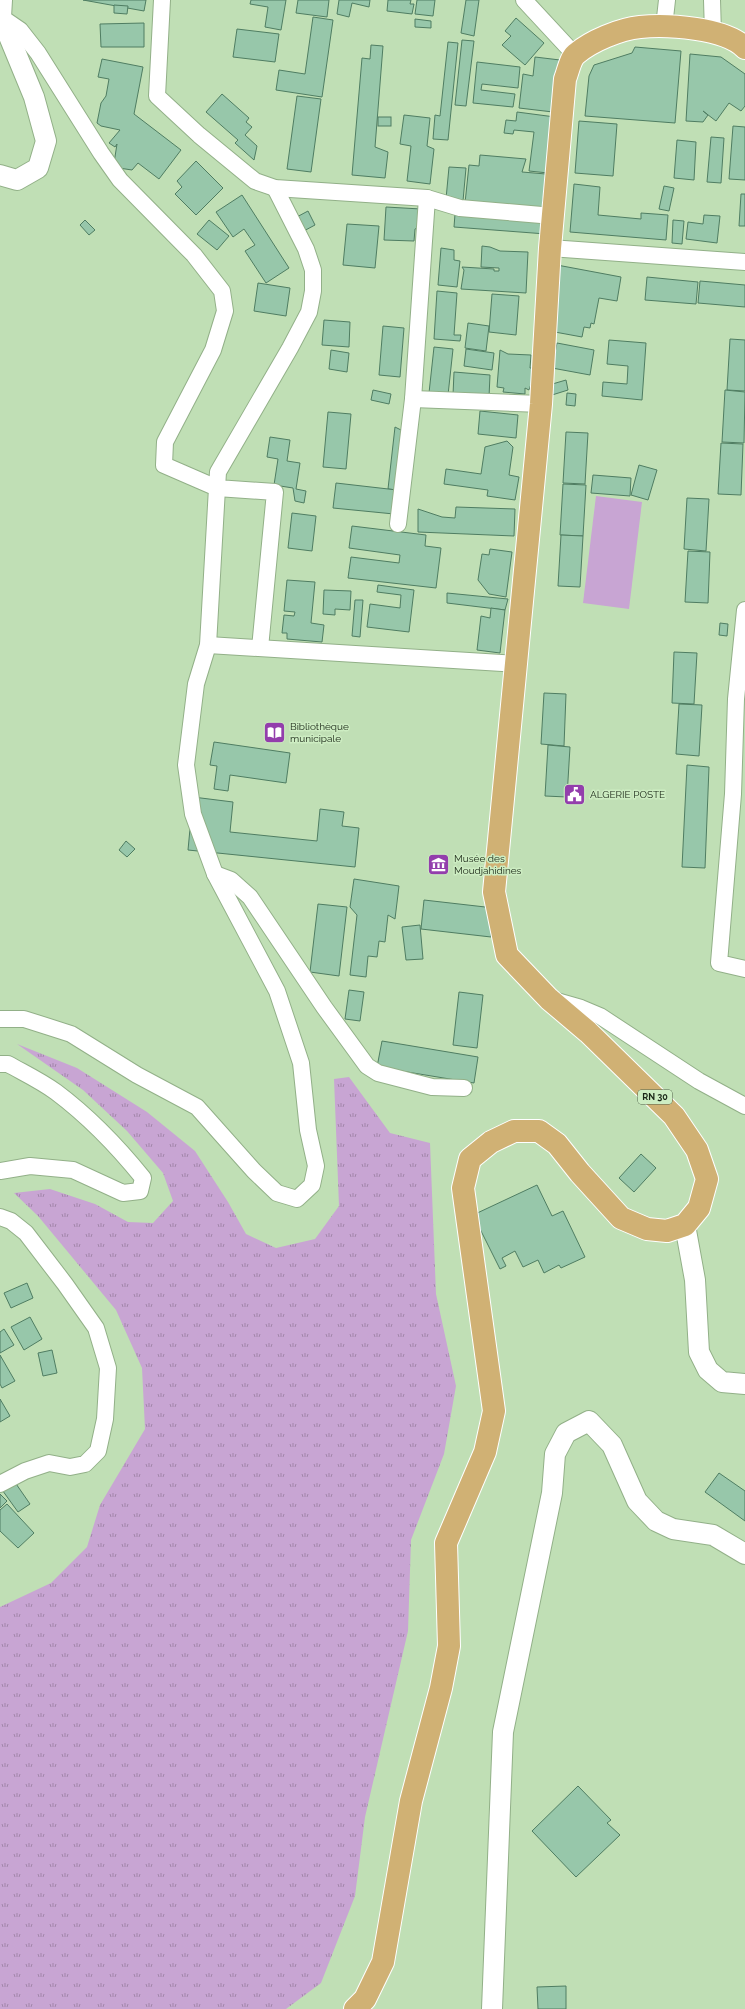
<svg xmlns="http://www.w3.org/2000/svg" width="745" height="2009" font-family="Raleway,sans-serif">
	<defs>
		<pattern id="grass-tufts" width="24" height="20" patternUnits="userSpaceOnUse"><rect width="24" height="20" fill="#c8a5d3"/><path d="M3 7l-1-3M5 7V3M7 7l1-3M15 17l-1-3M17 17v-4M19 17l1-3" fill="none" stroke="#a286aa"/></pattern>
	</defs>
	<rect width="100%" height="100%" fill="#c0dfb5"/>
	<!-- grass -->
	<polygon fill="url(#grass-tufts)" points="17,1044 77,1068 147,1112 195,1151 228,1202 246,1234 276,1248 315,1239 339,1206 334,1079 349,1077 390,1133 430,1143 436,1294 456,1386 444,1454 411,1540 408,1631 365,1817 355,1896 321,1983 286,2009 0,2009 0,1607 51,1583 87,1547 100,1505 145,1429 142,1368 116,1310 38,1216 14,1193 50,1189 95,1204 128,1222 153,1223 173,1201 163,1173 127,1131 83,1090"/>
	<!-- green -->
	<polygon fill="#c8a5d3" points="596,496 642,502 629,609 583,603"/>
	<!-- building -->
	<g fill="#97c7aa" stroke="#4f7d62">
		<polygon points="83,0 146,0 144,11"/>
		<polygon points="251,0 286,0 281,30 265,27 268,7 250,4"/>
		<polygon points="298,0 329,0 327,17 296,13"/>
		<polygon points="339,0 370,0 369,7 352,3 349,17 337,14"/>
		<polygon points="388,0 411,0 410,4 414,4 412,14 387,11"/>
		<polygon points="417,0 435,0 433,16 415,14"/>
		<polygon points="466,0 479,0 474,36 461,33"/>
		<polygon points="114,5 128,6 127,14 114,13"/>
		<polygon points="313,17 333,20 322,97 276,90 279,70 305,74"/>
		<polygon points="516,18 544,43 525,65 502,45 511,36 505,31"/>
		<polygon points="415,19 431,21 431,28 415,27"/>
		<polygon points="144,23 144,47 101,47 100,24"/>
		<polygon points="237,29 279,34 275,62 233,57"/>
		<polygon points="462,40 474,41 466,106 455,105"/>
		<polygon points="448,42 458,43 448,140 433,139 435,115 440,116"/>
		<polygon points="371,45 383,46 375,147 388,152 385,178 352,175 362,58 370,59"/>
		<polygon points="635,47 681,51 675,123 585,116 589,76 594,65 632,53"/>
		<polygon points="690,54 721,57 745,74 745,106 741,111 729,103 716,121 703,111 708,115 703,122 686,121"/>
		<polygon points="535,57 560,60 553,112 519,108 523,74 533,76"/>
		<polygon points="102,59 143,67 134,114 181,150 159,179 138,163 132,170 119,168 114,163 117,144 115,147 109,143 120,130 101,126 97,123 101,103 106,96 109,79 98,77"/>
		<polygon points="477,62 520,67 518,88 482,84 481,90 515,94 513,107 473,103"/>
		<polygon points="222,94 249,118 246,122 252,127 245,135 257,146 254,160 235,143 238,140 206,112"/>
		<polygon points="297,96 321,99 311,172 287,169"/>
		<polygon points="517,112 555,117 548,173 529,171 534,132 514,130 513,134 504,133 506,120 516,121"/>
		<polygon points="404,115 430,118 427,146 434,149 430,184 407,181 411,146 400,144"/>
		<rect x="378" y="117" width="13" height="9"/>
		<polygon points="579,121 617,124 613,176 575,173"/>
		<polygon points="733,126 745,127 745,180 729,179"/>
		<polygon points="711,137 724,138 721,183 707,182"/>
		<polygon points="677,140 696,142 694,180 674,178"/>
		<polygon points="480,155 526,159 522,172 546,174 542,211 465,203 469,165 479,166"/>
		<polygon points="196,161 223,188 196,215 175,194 182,187 177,181"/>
		<polygon points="449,167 466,168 463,201 446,199"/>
		<polygon points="574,184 600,187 598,215 641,219 641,213 668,215 666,240 570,232"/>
		<polygon points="664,186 674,188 669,211 659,209"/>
		<polygon points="741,194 745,194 745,226 739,226"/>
		<polygon points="242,195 289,268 266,283 245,251 255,245 244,229 233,237 216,212"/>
		<polygon points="386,207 421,209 419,227 415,229 414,241 384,240"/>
		<polygon points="308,211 315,225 300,233 293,219"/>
		<polygon points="455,214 547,221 546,234 454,227"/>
		<polygon points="704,215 720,216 717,243 686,239 688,222 703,224"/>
		<polygon points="85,220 95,230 89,235 80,225"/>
		<polygon points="209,220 229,236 217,250 197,234"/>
		<polygon points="673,220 684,221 682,244 672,243"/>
		<polygon points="347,224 379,226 375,268 343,265"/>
		<polygon points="482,246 490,247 500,251 528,252 526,293 461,289 464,270 462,267 494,269 494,271 499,271 499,268 481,267"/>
		<polygon points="441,248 454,250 454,260 460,261 457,287 438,285"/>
		<polygon points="557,265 621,277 617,301 599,298 594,324 591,323 590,328 584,327 582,337 544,330"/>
		<polygon points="647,277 698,282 696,304 645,300"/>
		<polygon points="700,281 745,285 745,307 698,303"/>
		<polygon points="258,283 290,288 286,316 254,311"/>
		<polygon points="437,291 457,293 454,335 461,335 460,341 434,339"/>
		<polygon points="492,294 519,296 516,335 489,332"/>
		<polygon points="324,320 350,322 349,347 322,345"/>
		<polygon points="468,323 489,326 486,351 465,348"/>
		<polygon points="383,326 404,328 400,377 379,375"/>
		<polygon points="730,339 745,340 745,391 727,390"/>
		<polygon points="609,340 646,343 642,400 602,396 603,382 627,384 628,366 607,364"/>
		<polygon points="557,343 594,350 590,375 552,368"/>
		<polygon points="434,347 453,349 448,395 429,393"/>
		<polygon points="466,349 494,353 492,370 464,366"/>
		<polygon points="331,350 349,353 347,372 329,369"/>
		<polygon points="500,350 508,354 531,355 530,368 536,368 535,385 531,384 529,390 525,388 525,394 503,392 504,388 497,387"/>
		<polygon points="454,372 490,375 489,397 453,395"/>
		<polygon points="566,380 568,390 552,395 549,385"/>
		<polygon points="373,390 391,394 389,404 371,400"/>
		<polygon points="725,390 745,392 744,443 722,442"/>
		<polygon points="567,393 576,394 575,406 566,405"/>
		<polygon points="480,411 518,415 516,438 478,434"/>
		<polygon points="328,412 351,414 346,469 323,467"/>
		<polygon points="395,427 403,431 397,490 388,489"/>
		<polygon points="566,432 588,433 585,484 563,483"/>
		<polygon points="270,437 290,440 287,461 300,463 296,489 306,491 304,503 295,501 293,488 274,485 278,459 267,457"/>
		<polygon points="507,441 513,447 509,475 519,477 515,500 487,496 488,490 444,484 446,469 481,474 485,447"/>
		<polygon points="721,443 743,444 741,495 718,494"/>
		<polygon points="639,465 657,470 648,500 631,495"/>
		<polygon points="593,475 631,478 630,496 591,493"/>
		<polygon points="336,483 397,490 394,514 333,508"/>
		<polygon points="563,484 586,485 583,536 560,535"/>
		<polygon points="687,498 709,499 706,551 684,549"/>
		<polygon points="456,507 515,509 514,536 418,532 418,509 442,517 455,518"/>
		<polygon points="292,513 316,516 312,551 288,548"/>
		<polygon points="352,526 426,535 425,546 441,548 436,588 348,578 351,557 399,563 400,555 349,548"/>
		<polygon points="561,535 583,536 580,587 558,586"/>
		<polygon points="490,549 512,552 506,597 489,594 478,580 482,554 489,555"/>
		<polygon points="688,551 710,552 708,603 685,602"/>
		<polygon points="287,580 315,582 311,623 324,625 322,642 287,639 287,633 282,633 284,615 294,616 295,612 284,611"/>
		<polygon points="378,585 414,590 409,632 367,627 370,604 400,608 401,595 377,592"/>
		<polygon points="324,590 351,591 350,610 335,609 335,615 323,614"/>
		<polygon points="447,593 508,599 505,610 447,603"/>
		<polygon points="355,600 363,600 360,637 352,636"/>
		<polygon points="491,608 505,610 500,653 477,650 481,616 490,618"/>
		<polygon points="720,623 728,624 727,636 719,635"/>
		<polygon points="674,652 697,653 694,704 672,703"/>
		<polygon points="544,693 566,694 564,746 541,744"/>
		<polygon points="679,704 702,705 699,756 676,754"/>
		<polygon points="214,742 290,753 286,783 230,775 228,791 214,789 217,766 210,765"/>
		<polygon points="548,745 570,747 567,797 545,796"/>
		<polygon points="687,765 709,767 705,868 682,867"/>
		<polygon points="193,797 233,802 230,832 317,841 320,809 344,812 342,826 359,828 355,867 188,850"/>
		<polygon points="126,841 135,849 127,857 119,850"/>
		<polygon points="354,879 399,886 395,919 388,915 385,942 379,941 377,957 368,956 366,977 350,975 357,915 350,907"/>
		<polygon points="424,900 494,908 491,937 421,929"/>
		<polygon points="318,904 347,907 339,976 310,972"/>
		<polygon points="420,925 423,959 406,960 402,927"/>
		<polygon points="349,990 364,992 360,1021 345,1019"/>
		<polygon points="459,992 483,995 477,1048 453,1045"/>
		<polygon points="382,1041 478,1057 474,1083 377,1067"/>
		<polygon points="641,1154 656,1168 634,1192 619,1178"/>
		<polygon points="537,1185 552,1216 563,1211 585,1257 561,1268 559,1265 544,1273 538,1260 523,1267 515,1251 502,1258 506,1266 500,1269 473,1215"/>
		<polygon points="27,1283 33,1298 11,1308 4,1293"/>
		<polygon points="30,1317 42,1339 24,1350 11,1327"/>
		<polygon points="4,1329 14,1345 0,1353 0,1332"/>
		<polygon points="52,1350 57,1373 43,1376 38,1353"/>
		<polygon points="0,1355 15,1381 2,1388 0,1384"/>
		<polygon points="0,1399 10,1416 0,1422"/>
		<polygon points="719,1473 745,1491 745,1521 705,1492"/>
		<polygon points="12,1478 30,1504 18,1512 0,1487"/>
		<polygon points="0,1494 7,1501 0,1508"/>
		<polygon points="7,1504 34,1533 18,1548 0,1531 0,1510"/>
		<polygon points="578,1786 611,1820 607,1823 620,1835 576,1877 532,1831"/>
		<polygon points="566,1986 566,2009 538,2009 537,1987"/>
	</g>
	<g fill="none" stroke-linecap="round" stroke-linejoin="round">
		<defs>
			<g id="minor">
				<polyline points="162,0 157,96 199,135 255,181 275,188 427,198 460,208 553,216"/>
				<polyline points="524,0 575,55"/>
				<polyline points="712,0 713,33"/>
				<polyline points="664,27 667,0"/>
				<polyline points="550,248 745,262"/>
				<polyline points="413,399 541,404"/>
				<polyline points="398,524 413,399 427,198"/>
				<polyline points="745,610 736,699 733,794 719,963 745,969"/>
				<polyline points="208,645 517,664"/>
				<polyline points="260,648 275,492 217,488 218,472 290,348 309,312 313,291 313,270 306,249 275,188"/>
				<polyline points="215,874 231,880 250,897 324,1007 367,1066 378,1073 432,1087 464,1088"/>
				<polyline points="553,1000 581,1008 600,1016 699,1081 745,1106"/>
				<polyline points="0,1019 24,1019 71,1034 137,1075 197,1107 254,1171 277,1193 297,1199 312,1185 316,1166 308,1130 301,1063 277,991 215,874 193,814 186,765 196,684 208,645 217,488 164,465 165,442 213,350 225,311 222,291 194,255 120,180 101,153 38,53 20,30 1,17"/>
				<path d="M0 1064H8C24 1073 41 1081 56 1092 88 1116 118 1147 143 1178L140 1191 123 1193 73 1170 30 1166 0 1171"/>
				<polyline points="0,1217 11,1221 26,1233 65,1284 96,1328 108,1368 105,1419 98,1451 85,1464 70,1467 49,1463 25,1471 0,1484"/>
			</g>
			<g id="tertiary">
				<polyline points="0,175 17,180 38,168 46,141 34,97 1,17 2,0"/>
				<polyline points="685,1225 695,1280 699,1352 708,1370 722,1382 745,1384"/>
				<polyline points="492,2009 503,1732 552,1493 555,1454 566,1433 589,1421 612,1445 637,1501 656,1521 673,1529 713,1535 745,1554"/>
			</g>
			<path id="primary" d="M355 2009 365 1999 383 1962 411 1801 441 1688 449 1646 446 1543 485 1452 494 1411 463 1188 470 1159 491 1142 514 1131H539L557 1144 580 1173 621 1218 647 1229 667 1231 685 1225 699 1208 707 1179 697 1150 674 1116 588 1032 549 999 507 955 494 892 541 404 550 248 565 79C568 72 570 59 576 54 591 41 620 29 640 27 667 24 726 28 745 48"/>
		</defs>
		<!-- minor casing -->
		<use href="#minor" stroke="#92b088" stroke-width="18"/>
		<!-- tertiary casing -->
		<use href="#tertiary" stroke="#92b088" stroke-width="22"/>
		<!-- primary casing -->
		<use href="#primary" stroke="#fff" stroke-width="24"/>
		<!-- minor -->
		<use href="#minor" stroke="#fff" stroke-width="16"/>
		<!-- tertiary -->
		<use href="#tertiary" stroke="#fff" stroke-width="20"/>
		<!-- primary -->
		<use href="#primary" stroke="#d0b174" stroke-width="22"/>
	</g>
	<!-- icons -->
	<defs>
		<symbol id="library-square" viewBox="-11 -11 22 22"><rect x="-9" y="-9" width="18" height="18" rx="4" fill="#933eac" stroke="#cdedc2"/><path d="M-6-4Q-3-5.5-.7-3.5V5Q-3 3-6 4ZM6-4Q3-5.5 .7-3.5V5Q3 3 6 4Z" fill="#fff"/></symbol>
		<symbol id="civic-square" viewBox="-11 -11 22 22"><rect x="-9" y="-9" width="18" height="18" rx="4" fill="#933eac" stroke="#cdedc2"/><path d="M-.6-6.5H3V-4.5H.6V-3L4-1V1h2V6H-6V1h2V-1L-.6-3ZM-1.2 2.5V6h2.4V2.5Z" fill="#fff"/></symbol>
		<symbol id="museum-square" viewBox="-11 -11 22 22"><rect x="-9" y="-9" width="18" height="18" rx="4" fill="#933eac" stroke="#cdedc2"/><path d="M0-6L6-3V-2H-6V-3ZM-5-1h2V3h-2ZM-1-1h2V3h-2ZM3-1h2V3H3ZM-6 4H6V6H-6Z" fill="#fff"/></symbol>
	</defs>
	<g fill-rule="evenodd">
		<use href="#library-square" x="262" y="720" width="25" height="25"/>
		<use href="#civic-square" x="562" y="782" width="25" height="25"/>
		<use href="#museum-square" x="426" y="852" width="25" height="25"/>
	</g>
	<g text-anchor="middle" stroke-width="3" stroke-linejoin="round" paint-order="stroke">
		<!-- shield labels -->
		<rect fill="#cdedc2" stroke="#50624a" stroke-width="1" x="638" y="1090" width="34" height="14" rx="3"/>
		<g font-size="9" font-weight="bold" fill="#1a2616">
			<text x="655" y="1100">RN 30</text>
		</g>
		<!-- poi labels -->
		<g font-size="10" fill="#1a2616" stroke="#cdedc2" text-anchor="start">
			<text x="290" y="730">Bibliothèque<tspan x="290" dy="12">municipale</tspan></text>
			<text x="590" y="798">ALGERIE POSTE</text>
			<text x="454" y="862">Musée des<tspan x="454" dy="12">Moudjahidines</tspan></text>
		</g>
	</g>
</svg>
